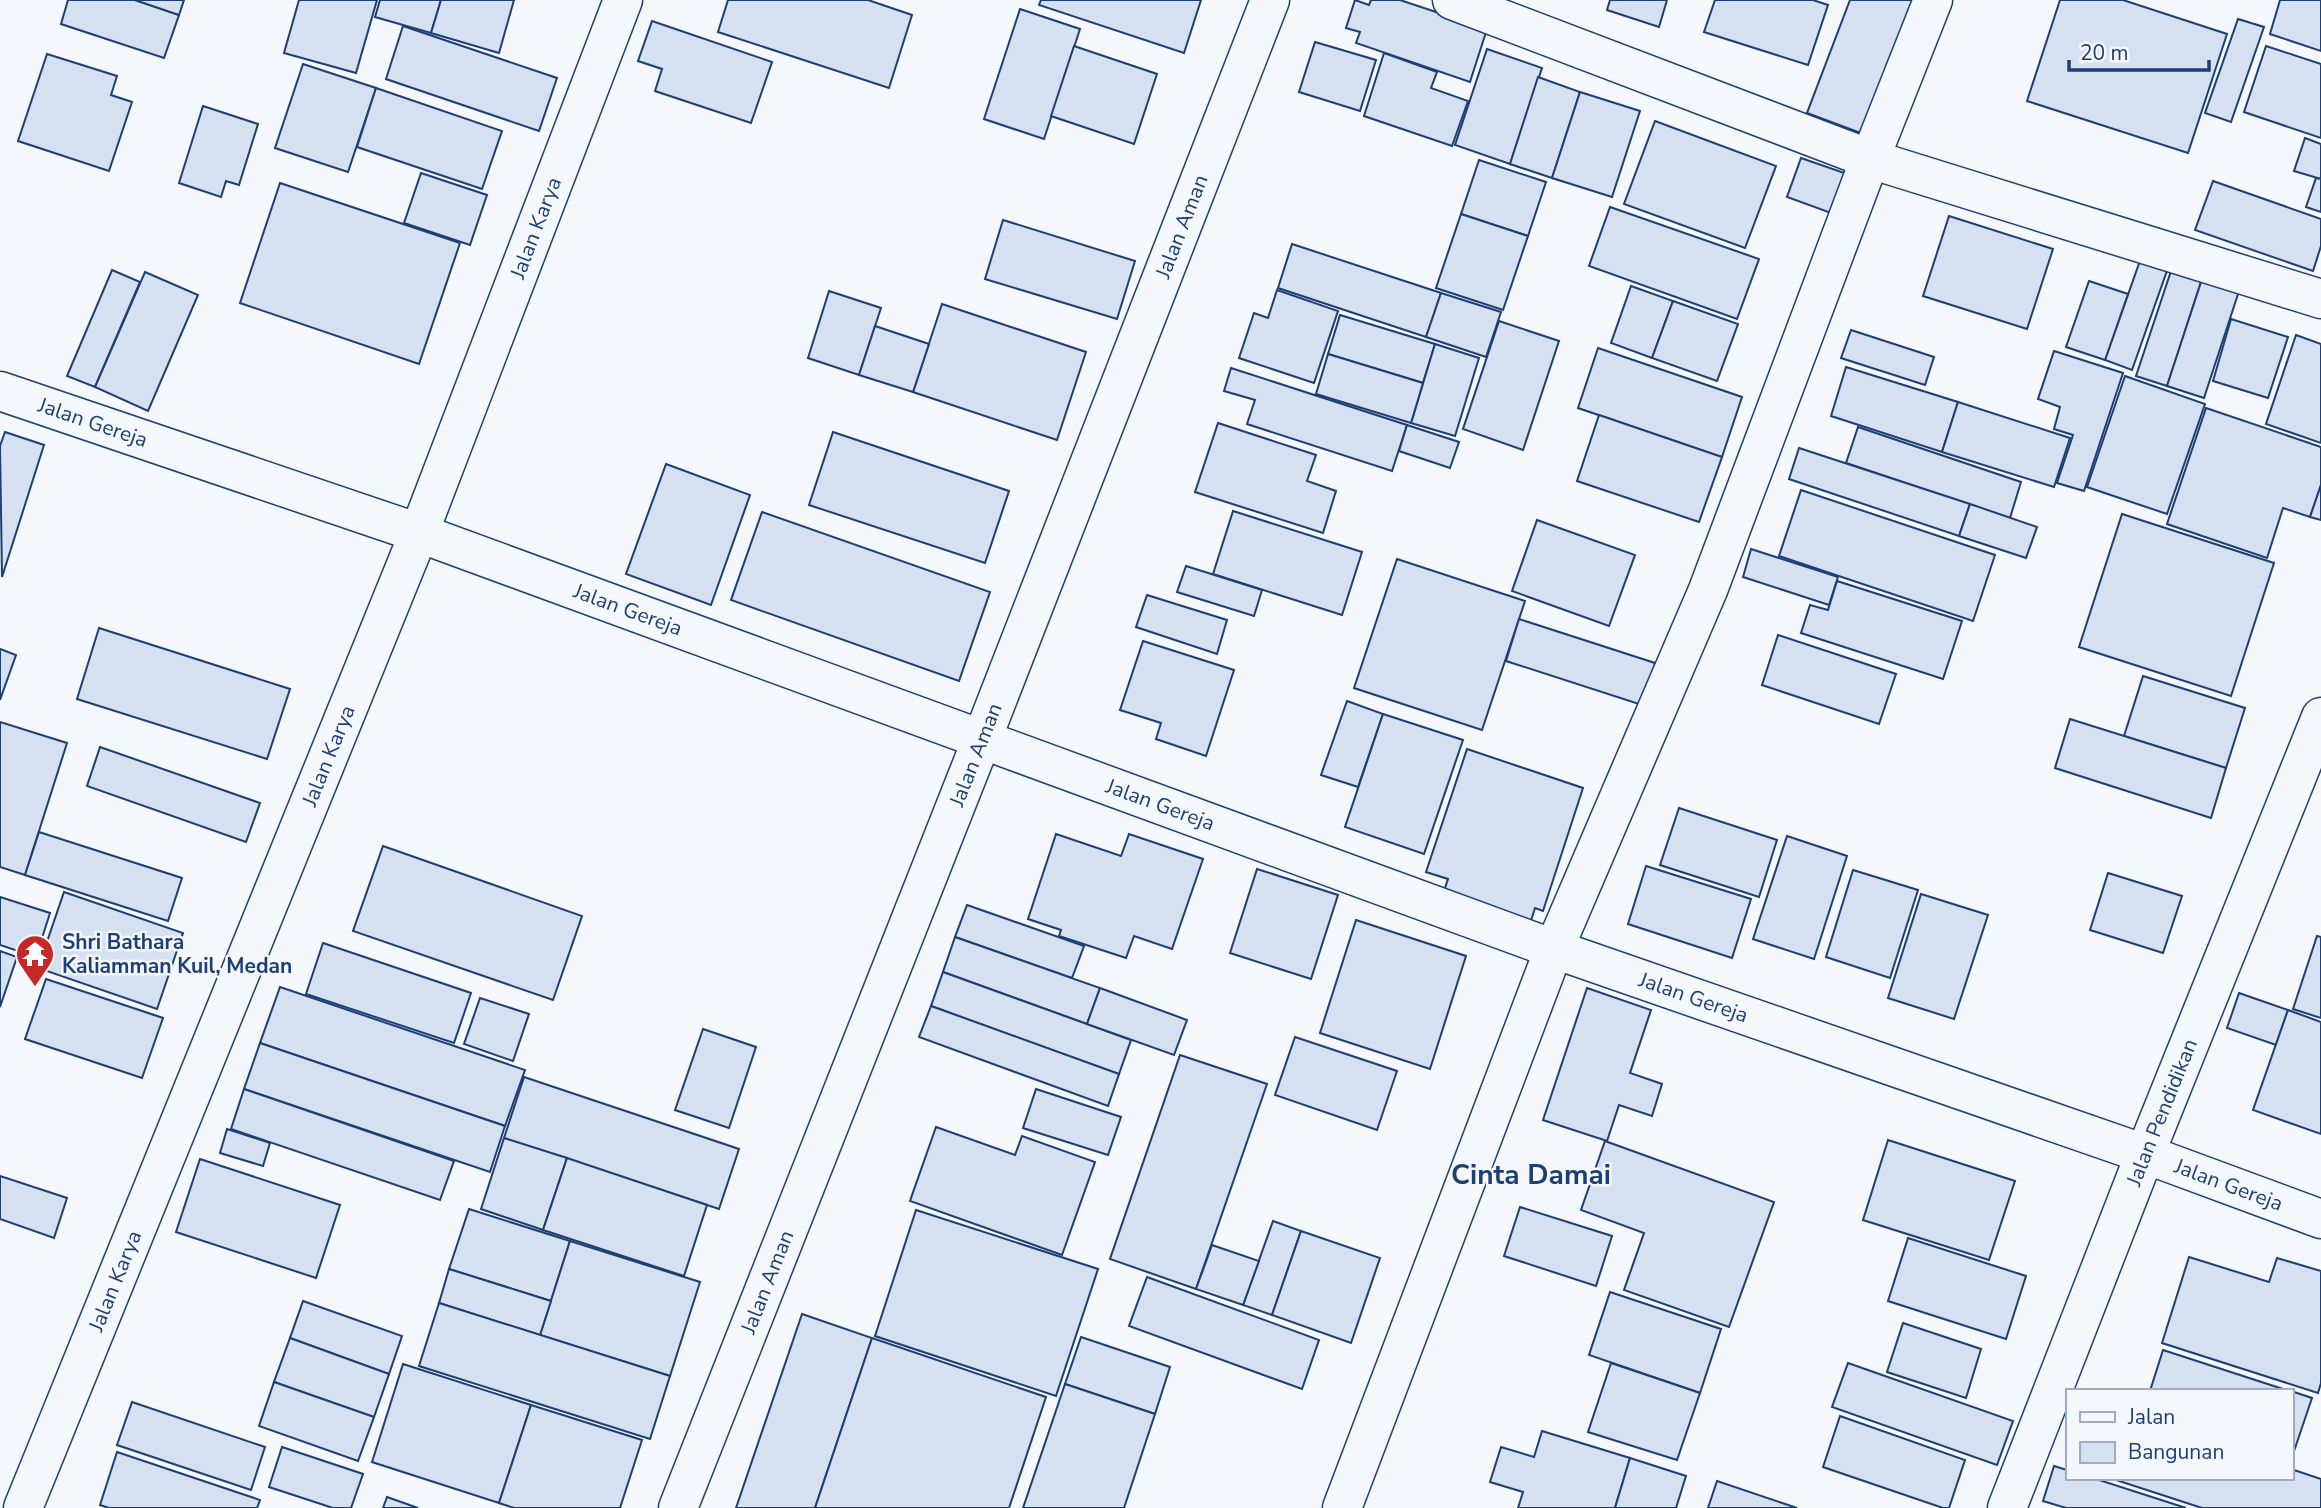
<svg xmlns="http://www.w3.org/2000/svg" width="2321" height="1508" font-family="'Nunito Sans',sans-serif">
	<rect width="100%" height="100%" fill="#f4f7fb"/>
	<!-- building -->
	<g fill="#d5e0f0" stroke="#1d3f73" stroke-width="2">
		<polygon points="68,0 135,0 179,15 164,58 61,24"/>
		<polygon points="135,0 184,0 179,15"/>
		<polygon points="299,0 377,0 356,73 284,53"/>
		<polygon points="380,0 441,0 431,33 375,17"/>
		<polygon points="441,0 514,0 499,53 431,33"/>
		<polygon points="728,0 868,0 912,15 889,88 718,32"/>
		<polygon points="1041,0 1201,0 1184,53 1039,5"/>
		<polygon points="1355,0 1369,5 1371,0 1400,0 1487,29 1470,82 1356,43 1360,32 1346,28"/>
		<polygon points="1610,0 1667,0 1659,27 1607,10"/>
		<polygon points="1715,0 1813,0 1828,5 1808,65 1704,32"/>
		<polygon points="1850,0 1917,0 1866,135 1807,113"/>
		<polygon points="2060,0 2123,0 2227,34 2188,153 2027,101"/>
		<polygon points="2280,0 2321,0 2321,51 2270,34"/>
		<polygon points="1020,9 1080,29 1044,139 984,119"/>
		<polygon points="2238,19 2264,27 2231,122 2205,113"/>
		<polygon points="652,21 772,62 751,123 655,91 662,69 638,61"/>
		<polygon points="403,26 557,78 539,131 386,79"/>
		<polygon points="1315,42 1376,60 1360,111 1299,92"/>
		<polygon points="1074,46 1157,74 1134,144 1051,116"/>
		<polygon points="2266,46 2321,64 2321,138 2244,112"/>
		<polygon points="1487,49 1542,68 1510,164 1455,145"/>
		<polygon points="1384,53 1437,72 1431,88 1468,101 1452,146 1364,116"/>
		<polygon points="47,54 117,76 111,95 132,102 109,171 18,141"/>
		<polygon points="303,64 376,88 348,172 275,148"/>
		<polygon points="1538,77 1580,92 1552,178 1510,164"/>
		<polygon points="376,88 502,131 482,189 357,147"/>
		<polygon points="1580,92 1640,111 1612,197 1552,178"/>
		<polygon points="203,106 258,124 239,185 226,181 221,197 179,183"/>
		<polygon points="1655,121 1776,166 1745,248 1624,204"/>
		<polygon points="2305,138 2321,144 2321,179 2294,171"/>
		<polygon points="1801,158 1856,177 1842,217 1787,197"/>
		<polygon points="1479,160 1546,182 1528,236 1461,214"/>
		<polygon points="421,173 487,195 470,245 404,223"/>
		<polygon points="2316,178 2321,179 2321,212 2306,207"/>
		<polygon points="2213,181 2321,219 2321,246 2313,271 2195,230"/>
		<polygon points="280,183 460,243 419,364 240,303"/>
		<polygon points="1610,207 1759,259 1737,319 1589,266"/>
		<polygon points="1461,214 1528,236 1503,310 1436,288"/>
		<polygon points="1949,216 2053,249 2027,329 1923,296"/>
		<polygon points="1003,220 1135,261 1117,319 985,279"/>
		<polygon points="1292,244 1441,293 1426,337 1278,288"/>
		<polygon points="2142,255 2169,265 2132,370 2105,360"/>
		<polygon points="2173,265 2203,276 2167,386 2136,376"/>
		<polygon points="112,270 140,282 95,387 67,376"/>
		<polygon points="145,272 198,295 148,411 95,387"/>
		<polygon points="2203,276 2240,288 2204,398 2167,386"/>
		<polygon points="2089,281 2128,294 2105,360 2066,347"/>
		<polygon points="1631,286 1673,301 1652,358 1611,343"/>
		<polygon points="1277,290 1338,311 1314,383 1239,358 1254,313 1268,318"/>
		<polygon points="829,291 881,308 859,375 808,358"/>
		<polygon points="1441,293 1501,312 1486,357 1426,337"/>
		<polygon points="1673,301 1738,324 1717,381 1652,358"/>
		<polygon points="942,304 1086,352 1057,440 913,392"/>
		<polygon points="1340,315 1435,344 1423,383 1328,354"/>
		<polygon points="2231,319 2288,337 2268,398 2213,381"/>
		<polygon points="1499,321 1559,341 1523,450 1463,429"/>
		<polygon points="875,326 929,344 913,392 859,375"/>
		<polygon points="1851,330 1934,357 1925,385 1841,358"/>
		<polygon points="2296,335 2321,344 2321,443 2266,424"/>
		<polygon points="1435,344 1479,358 1455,436 1411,423"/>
		<polygon points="1598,348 1742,397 1722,457 1578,408"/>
		<polygon points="2054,351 2123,373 2084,491 2057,483 2073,435 2054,429 2060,407 2038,399"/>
		<polygon points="1328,354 1423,383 1411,423 1316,394"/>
		<polygon points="1846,367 1958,402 1942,452 1831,416"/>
		<polygon points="1231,368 1407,425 1392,471 1247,424 1255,400 1224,391"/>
		<polygon points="2125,376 2205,404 2167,514 2087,487"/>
		<polygon points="1958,402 2070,438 2054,487 1942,452"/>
		<polygon points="2206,408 2321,447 2321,485 2310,517 2283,508 2267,558 2167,524"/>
		<polygon points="1599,415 1722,457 1699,522 1577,481"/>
		<polygon points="1218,423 1316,455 1307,481 1336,491 1323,533 1195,492"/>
		<polygon points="1407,425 1459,442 1450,468 1399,451"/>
		<polygon points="1858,427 2021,482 2010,518 1846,463"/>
		<polygon points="5,432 44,445 2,577 0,446"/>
		<polygon points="833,432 1009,491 985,563 809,505"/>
		<polygon points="1799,448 1970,504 1959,536 1789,479"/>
		<polygon points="666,464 750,495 711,605 626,574"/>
		<polygon points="2321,485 2321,520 2310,517"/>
		<polygon points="1801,490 1995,555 1973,621 1779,556"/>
		<polygon points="1970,504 2037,527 2026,558 1959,536"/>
		<polygon points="1233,511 1362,552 1342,615 1213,574"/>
		<polygon points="762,512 990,592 959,681 731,600"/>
		<polygon points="2122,514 2274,563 2231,696 2079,647"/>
		<polygon points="1537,520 1635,555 1609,626 1512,591"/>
		<polygon points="1751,549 1838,577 1829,605 1743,577"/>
		<polygon points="1397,559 1525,601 1482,730 1354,688"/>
		<polygon points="1186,566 1262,590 1254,616 1177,592"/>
		<polygon points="1837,581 1962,621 1943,679 1801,633 1810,605 1828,610"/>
		<polygon points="1147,595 1227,620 1217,654 1136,627"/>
		<polygon points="1519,619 1655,663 1642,705 1506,661"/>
		<polygon points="99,628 290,689 267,759 77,699"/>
		<polygon points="1778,635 1896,674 1879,724 1762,685"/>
		<polygon points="1143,641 1234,670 1206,756 1156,739 1161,723 1120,710"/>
		<polygon points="0,649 16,655 0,700"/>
		<polygon points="2143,676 2245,708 2226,768 2124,736"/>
		<polygon points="1347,701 1383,714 1358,787 1321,775"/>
		<polygon points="1383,714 1463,740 1424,854 1345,827"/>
		<polygon points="2070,719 2226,768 2211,818 2055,768"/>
		<polygon points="0,722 67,743 25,875 0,867"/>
		<polygon points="100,747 260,803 246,842 87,786"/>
		<polygon points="1467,749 1583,788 1543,911 1535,908 1529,927 1442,897 1448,879 1426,872"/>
		<polygon points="1679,808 1777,840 1759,897 1660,865"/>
		<polygon points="39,832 182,878 168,921 25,875"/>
		<polygon points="1056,834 1121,856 1129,834 1203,859 1172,949 1134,936 1126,958 1059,936 1061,930 1028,919"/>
		<polygon points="1787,836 1847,856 1814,959 1753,939"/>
		<polygon points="383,846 582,916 553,1000 353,931"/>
		<polygon points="1646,866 1751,899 1732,958 1628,924"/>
		<polygon points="1257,869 1338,895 1311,979 1230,953"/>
		<polygon points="1853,870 1918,890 1890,978 1826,957"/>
		<polygon points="2108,873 2182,896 2163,953 2090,930"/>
		<polygon points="64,892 183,933 157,1009 38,968"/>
		<polygon points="1921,894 1988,915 1954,1019 1888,998"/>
		<polygon points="0,897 50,913 36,957 0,945"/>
		<polygon points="967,905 1084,946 1072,978 955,937"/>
		<polygon points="1356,920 1466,956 1430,1069 1320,1033"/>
		<polygon points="2317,936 2321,937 2321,1018 2293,1009"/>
		<polygon points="955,937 1100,988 1087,1024 943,972"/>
		<polygon points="323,943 471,993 454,1043 306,994"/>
		<polygon points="0,951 17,957 0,1007"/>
		<polygon points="943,972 1131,1040 1119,1074 931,1006"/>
		<polygon points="46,979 163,1018 142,1078 25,1039"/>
		<polygon points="280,987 525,1070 505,1126 260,1043"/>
		<polygon points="1100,988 1187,1020 1174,1055 1087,1024"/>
		<polygon points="1587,988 1651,1010 1630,1073 1662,1084 1652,1116 1619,1105 1607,1141 1543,1120"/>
		<polygon points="2239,993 2288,1010 2276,1045 2227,1028"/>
		<polygon points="480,998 529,1014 513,1061 464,1044"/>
		<polygon points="931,1006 1119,1074 1108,1106 919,1037"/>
		<polygon points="2288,1010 2321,1022 2321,1134 2253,1110"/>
		<polygon points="703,1029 756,1047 729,1128 675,1110"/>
		<polygon points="1295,1037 1397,1071 1377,1130 1275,1095"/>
		<polygon points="260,1043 505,1126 490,1172 244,1089"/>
		<polygon points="1180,1055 1267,1084 1196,1289 1110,1259"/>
		<polygon points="524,1077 739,1149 719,1209 504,1138"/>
		<polygon points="244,1089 454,1161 440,1200 231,1129"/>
		<polygon points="1036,1089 1121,1117 1108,1155 1023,1128"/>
		<polygon points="936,1127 1015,1155 1022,1136 1095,1162 1062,1255 910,1201"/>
		<polygon points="227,1129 270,1143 263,1166 220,1153"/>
		<polygon points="504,1138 567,1158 543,1230 481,1209"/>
		<polygon points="1888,1140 2015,1181 1989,1260 1863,1220"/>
		<polygon points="1605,1141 1774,1202 1729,1327 1624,1290 1644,1233 1581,1210"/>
		<polygon points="567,1158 707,1205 684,1276 543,1230"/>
		<polygon points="200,1159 340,1205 316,1278 176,1232"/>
		<polygon points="0,1176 67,1198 54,1238 0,1219"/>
		<polygon points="1520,1207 1612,1236 1596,1286 1504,1256"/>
		<polygon points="469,1209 570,1241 551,1301 449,1269"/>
		<polygon points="916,1210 1098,1269 1056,1396 875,1336"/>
		<polygon points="1273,1221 1301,1231 1272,1315 1243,1305"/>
		<polygon points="1301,1231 1380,1258 1351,1343 1272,1315"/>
		<polygon points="1908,1238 2026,1276 2006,1339 1888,1301"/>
		<polygon points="570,1241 700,1282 670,1376 540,1335"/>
		<polygon points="1212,1245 1259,1261 1243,1305 1196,1289"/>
		<polygon points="2189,1257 2269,1282 2277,1258 2321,1271 2321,1383 2318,1393 2162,1343"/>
		<polygon points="449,1269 551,1301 540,1335 439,1303"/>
		<polygon points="1147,1277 1319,1340 1302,1389 1129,1326"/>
		<polygon points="1610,1292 1721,1329 1700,1393 1589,1355"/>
		<polygon points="303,1301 402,1336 389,1374 290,1338"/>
		<polygon points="439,1303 670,1376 650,1439 419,1366"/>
		<polygon points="802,1314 872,1338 815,1508 736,1508"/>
		<polygon points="1903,1323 1981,1349 1966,1398 1887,1372"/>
		<polygon points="1081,1337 1170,1367 1155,1414 1065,1384"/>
		<polygon points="290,1338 389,1374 374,1417 274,1382"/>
		<polygon points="872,1338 1046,1397 1009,1508 815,1508"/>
		<polygon points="2163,1350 2289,1391 2150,1391"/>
		<polygon points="1611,1363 1700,1393 1677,1460 1588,1432"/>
		<polygon points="1848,1363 2013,1421 1997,1465 1832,1407"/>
		<polygon points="403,1364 531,1405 499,1503 372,1462"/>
		<polygon points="274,1382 374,1417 358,1461 259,1426"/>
		<polygon points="1065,1384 1155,1414 1124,1508 1023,1508"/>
		<polygon points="2291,1391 2312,1398 2291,1460"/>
		<polygon points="132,1402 265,1447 251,1490 117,1445"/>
		<polygon points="531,1405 642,1440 620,1508 514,1508 499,1503"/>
		<polygon points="1840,1416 1965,1460 1949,1508 1943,1508 1823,1467"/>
		<polygon points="1542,1431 1630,1458 1615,1508 1518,1508 1523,1492 1490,1482 1501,1447 1534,1457"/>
		<polygon points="282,1447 363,1474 351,1508 333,1508 269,1487"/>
		<polygon points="117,1452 260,1500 257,1508 109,1508 100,1505"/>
		<polygon points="1630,1458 1686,1476 1676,1508 1615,1508"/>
		<polygon points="2054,1466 2067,1470 2067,1478 2093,1478 2186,1508 2066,1508 2043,1501"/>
		<polygon points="2291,1469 2321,1479 2321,1508 2202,1508 2110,1478 2291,1478"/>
		<polygon points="1717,1481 1797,1508 1708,1508"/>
		<polygon points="387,1497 418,1508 383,1508"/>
	</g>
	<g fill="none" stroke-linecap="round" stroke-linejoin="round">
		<defs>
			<g id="minor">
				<polyline points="1452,0 1870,159 2321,299"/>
				<path id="s1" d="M0 391 419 533 1554 949 2145 1154 2321 1219"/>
				<path id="s2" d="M23 1508 419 533 623 0"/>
				<path id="s3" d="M678 1508 982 739 1270 0"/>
				<polyline points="1342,1508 1554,949 1708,590 1870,159 1933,0"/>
				<path id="s4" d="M2007 1508 2145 1154 2321 717"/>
			</g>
		</defs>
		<!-- minor casing -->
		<use href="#minor" stroke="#1d3f73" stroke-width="41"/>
		<!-- minor -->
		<use href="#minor" stroke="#f4f7fb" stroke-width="38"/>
	</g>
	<!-- icons -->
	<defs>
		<symbol id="temple-pin" viewBox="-11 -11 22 30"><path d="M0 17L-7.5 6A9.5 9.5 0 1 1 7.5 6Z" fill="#c62828" stroke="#f4f7fb"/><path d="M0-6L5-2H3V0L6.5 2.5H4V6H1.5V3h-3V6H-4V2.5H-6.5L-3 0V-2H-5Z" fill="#fff"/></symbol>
	</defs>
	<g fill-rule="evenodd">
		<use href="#temple-pin" x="13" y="932" width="44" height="60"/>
	</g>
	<g text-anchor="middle" stroke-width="5" stroke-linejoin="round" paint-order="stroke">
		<!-- street labels -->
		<g font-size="21" fill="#1d3f73" stroke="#f4f7fb">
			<text dy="7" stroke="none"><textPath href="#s3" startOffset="1377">Jalan Aman</textPath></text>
			<text dy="7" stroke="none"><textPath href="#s2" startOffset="1379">Jalan Karya</textPath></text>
			<text dy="7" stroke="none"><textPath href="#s1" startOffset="98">Jalan Gereja</textPath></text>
			<text dy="7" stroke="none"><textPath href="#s1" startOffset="665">Jalan Gereja</textPath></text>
			<text dy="7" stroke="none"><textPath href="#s3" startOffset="810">Jalan Aman</textPath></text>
			<text dy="7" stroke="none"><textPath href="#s2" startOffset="812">Jalan Karya</textPath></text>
			<text dy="7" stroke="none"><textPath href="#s1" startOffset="1232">Jalan Gereja</textPath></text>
			<text dy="7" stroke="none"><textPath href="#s1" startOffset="1799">Jalan Gereja</textPath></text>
			<text dy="7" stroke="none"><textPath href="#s4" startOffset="425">Jalan Pendidikan</textPath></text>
			<text dy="7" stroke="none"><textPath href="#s1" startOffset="2366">Jalan Gereja</textPath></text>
			<text dy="7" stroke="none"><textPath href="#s2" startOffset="245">Jalan Karya</textPath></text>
			<text dy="7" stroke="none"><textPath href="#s3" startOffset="243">Jalan Aman</textPath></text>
		</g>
		<!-- poi labels -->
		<g font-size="21" font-weight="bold" fill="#1d3f73" stroke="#f4f7fb" text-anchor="start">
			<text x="62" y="949">Shri Bathara<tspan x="62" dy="24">Kaliamman Kuil, Medan</tspan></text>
		</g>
		<!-- district labels -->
		<g font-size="28" font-weight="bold" fill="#1d3f73" stroke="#f4f7fb">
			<text x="1531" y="1184">Cinta Damai</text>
		</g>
	</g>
	<!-- legend -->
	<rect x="2066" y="1389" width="228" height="91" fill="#f4f7fb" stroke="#9eadc5" stroke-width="2"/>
	<rect x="2080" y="1412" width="35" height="10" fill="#f4f7fb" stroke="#9eadc5" stroke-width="2"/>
	<text x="2128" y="1424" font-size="21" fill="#1d3f73">Jalan</text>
	<rect x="2080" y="1442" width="35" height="21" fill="#d5e0f0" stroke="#9eadc5" stroke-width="2"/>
	<text x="2128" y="1459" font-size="21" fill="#1d3f73">Bangunan</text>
	<!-- scale -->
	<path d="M2069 60v10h140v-10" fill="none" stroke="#1d3f73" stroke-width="3.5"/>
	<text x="2080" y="60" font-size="21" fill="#1d3f73" stroke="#f4f7fb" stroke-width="5" paint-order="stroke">20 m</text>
</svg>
